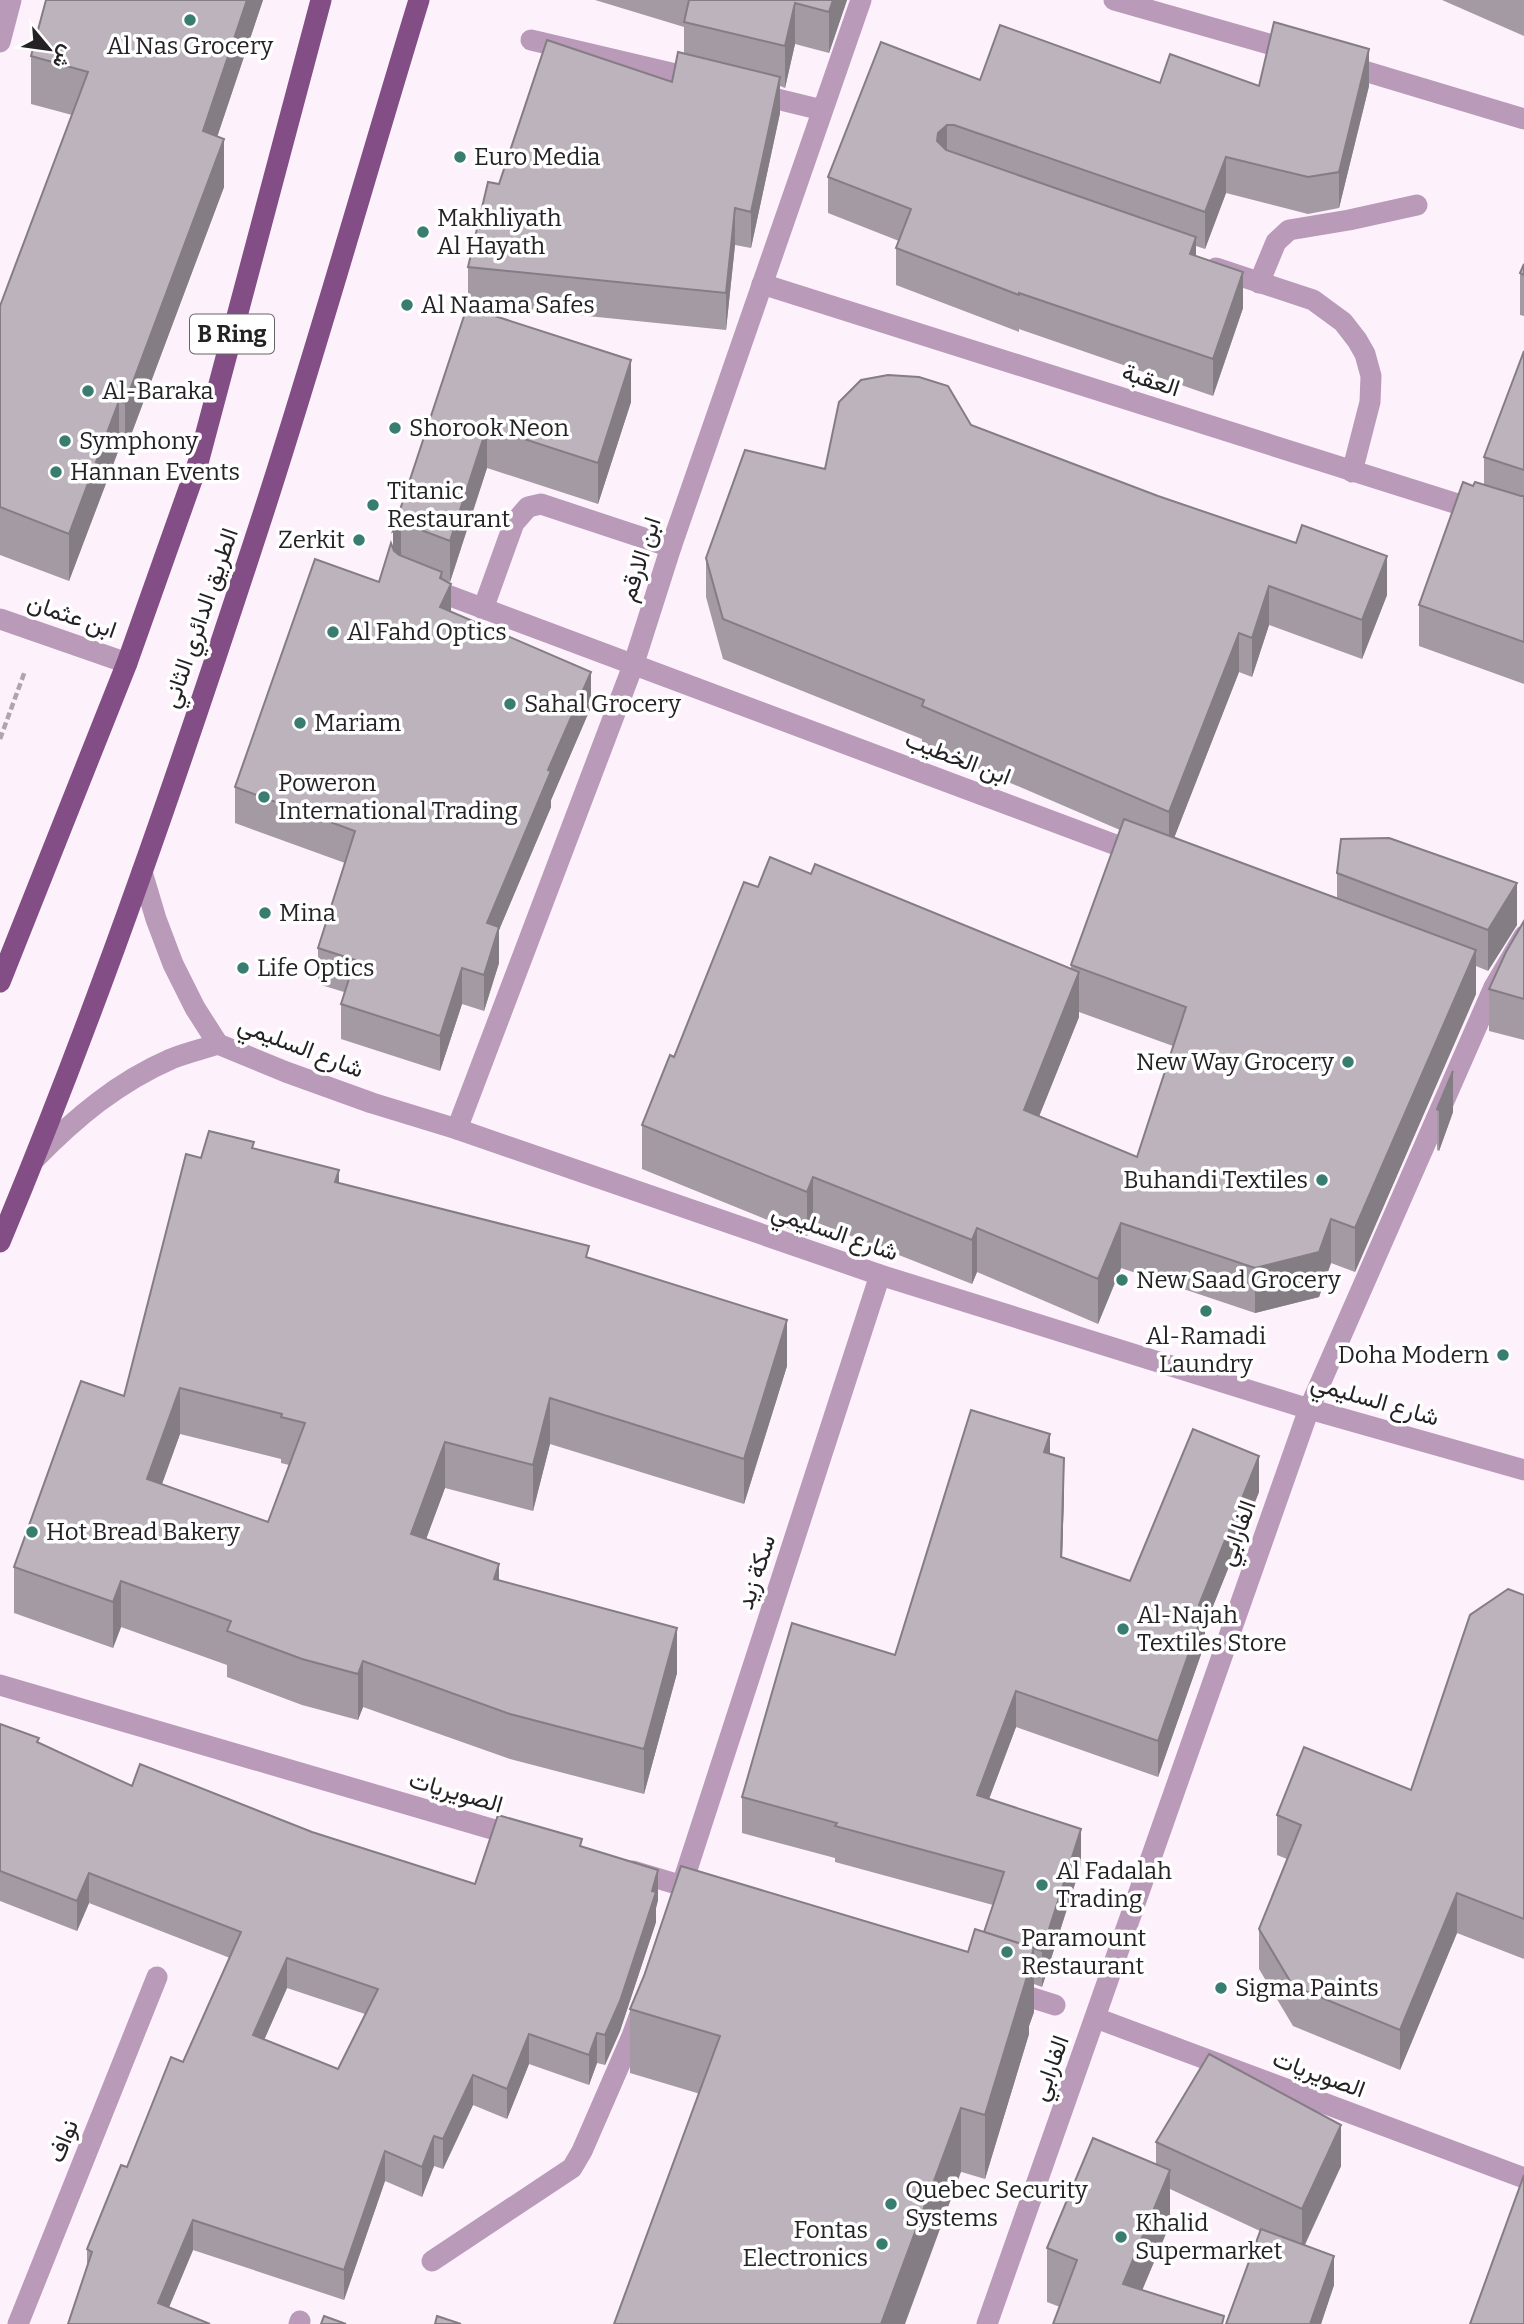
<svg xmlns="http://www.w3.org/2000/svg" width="1524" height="2324" font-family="Bitter,Vazirmatn,serif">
	<rect width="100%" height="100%" fill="#fdf2fc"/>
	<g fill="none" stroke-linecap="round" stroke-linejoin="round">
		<!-- path -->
		<polyline stroke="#aea6ae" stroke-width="4.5" stroke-dasharray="7 3.5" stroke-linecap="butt" points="0,739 25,671"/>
		<!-- lane -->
		<g stroke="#b99ab9" stroke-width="21">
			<polyline points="531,40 701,80"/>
			<polyline points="752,93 822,110"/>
			<polyline points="1216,268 1313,300 1343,322 1357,340 1365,354 1371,376 1370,402 1352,472"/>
			<polyline points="1259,283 1276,242 1289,230 1349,220 1417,205"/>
			<polyline points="483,609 514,523 528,507 541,504 671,547"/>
			<polyline points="432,2261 572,2168 582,2151 632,2036 640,2014"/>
			<polyline points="299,2324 300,2321"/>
		</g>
		<!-- street -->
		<g stroke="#b99ab9" stroke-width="21">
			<polyline points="1114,0 1297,52"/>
			<polyline points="0,42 11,0"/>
			<polyline points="1341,64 1524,119"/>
			<polyline points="762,284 1524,525"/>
			<polyline points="426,587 1140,854"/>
			<polyline points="0,619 127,663"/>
			<polyline points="142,872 156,919 173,964 195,1008 218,1044 286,1072 372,1103 457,1129 880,1275 1309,1409 1524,1470"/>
			<polyline points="457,1129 634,663 671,547 861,0"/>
			<path d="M35 1159C75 1118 118 1082 171 1059 186 1053 203 1049 218 1044"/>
			<polyline points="0,1685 519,1837"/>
			<polyline points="633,1871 703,1892"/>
			<polyline points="682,1885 880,1275"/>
			<polyline points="1007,1990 1055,2005"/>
			<polyline points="1096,2018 1524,2178"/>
			<polyline points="18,2324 157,1977"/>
			<polyline points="987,2324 1309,1409 1494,987 1524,936"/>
		</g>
		<!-- primary -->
		<g stroke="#834d85" stroke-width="21">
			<polyline points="0,982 127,663 198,463 321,0"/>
			<path d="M0 1242C100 1003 184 757 264 511 319 341 367 170 419 0"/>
		</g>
	</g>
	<!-- wall -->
	<g fill="#a39aa3" fill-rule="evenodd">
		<polygon points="46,0 263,0 217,137 224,187 125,451 119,449 69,581 0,555 0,306 72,115 31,104 31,56"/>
		<polygon points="595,0 847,0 829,53 795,44 785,88 780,86 780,113 751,248 735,245 726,330 468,304 468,267 499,184 672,82 684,54 684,27"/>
		<polygon points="1442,0 1524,0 1524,36"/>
		<polygon points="980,80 1160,83 1259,86 1369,86 1339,208 1308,214 1226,193 1205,249 1196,246 1196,256 1243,308 1213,396 1019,329 1019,332 896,285 896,248 899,241 828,213 828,177"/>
		<polygon points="1524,264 1524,316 1520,315 1520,273"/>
		<polygon points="467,307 631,402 598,504 487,468 450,582 442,579 451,612 591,707 551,800 551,807 499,930 499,963 484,1011 462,1004 440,1071 341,1039 341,1004 344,992 318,984 318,948 345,863 235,823 235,787 379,582 393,551"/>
		<polygon points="1524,351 1524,684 1419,646 1419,605 1473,486 1484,485 1484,457"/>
		<path d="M971 425 1387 595 1362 659 1269 625 1252 677 1239 672 1174 838 1337 898V873L1517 925 1488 971 1476 966V994L1355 1272 1331 1263 1319 1297 1255 1313 1121 1268 1098 1324 977 1272 972 1284 813 1221 807 1236 642 1169V1125L674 1057 758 887 811 874 1071 969V965L1120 830 922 745V739L723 659 706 597V558L825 469ZM1079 1012 1173 1046 1137 1157 1039 1116 1079 1017Z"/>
		<polygon points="1524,921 1524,1040 1489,1031 1489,989"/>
		<polygon points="1437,1109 1453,1112 1439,1151 1437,1150"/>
		<path d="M254 1148 339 1183 589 1258 787 1366 744 1504 550 1444 533 1511 445 1488 426 1539 499 1580 677 1673 644 1794 510 1759 363 1707 358 1720 302 1705 227 1677V1665L121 1627 113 1648 14 1613V1567L124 1396 201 1158ZM180 1434 281 1459V1463L289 1465 268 1522 162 1484Z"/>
		<polygon points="1050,1453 1064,1494 1062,1557 1130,1581 1259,1492 1205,1626 1205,1643 1158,1777 1016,1727 989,1799 1081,1865 1042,1987 1034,1984 1034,2012 1029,2026 1029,2034 985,2179 630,2073 630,2009 968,1952 984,1932 993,1905 835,1862 835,1858 742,1833 742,1797 895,1655"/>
		<polygon points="1524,1595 1524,1959 1457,1933 1400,2070 1293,2026 1259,1969 1259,1929 1287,1859 1277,1855 1277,1815 1411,1790"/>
		<path d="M0 1724 132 1786 312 1832 475 1884 582 1847 658 1900 656 1908V1922L620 2031 605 2065 597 2063 589 2085 529 2064 507 2119 473 2105 443 2169 434 2166 422 2197 385 2181 344 2300 193 2250 169 2307 68 2324 87 2268V2249L127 2167 183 2062 230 1958 89 1903 77 1931 0 1901ZM287 1988 365 2014 338 2069 264 2040Z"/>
		<polygon points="1156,2142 1341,2166 1305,2245 1334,2285 1321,2324 1226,2324 1260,2231 1170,2189 1170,2224 1142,2290 1224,2324 1060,2307 1047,2302 1047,2248 1156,2165"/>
	</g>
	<!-- shaded-wall -->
	<g fill="#847d84">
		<polygon points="247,0 263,0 203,179 203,131"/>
		<polygon points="833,0 847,0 829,53 829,12"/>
		<polygon points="795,3 795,44 785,88 785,46"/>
		<polygon points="1369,49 1369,86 1339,208 1339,172"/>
		<polygon points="780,77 780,113 751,248 751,212"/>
		<polygon points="947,125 947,161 937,177 938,133"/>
		<polygon points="224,139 224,187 125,451 125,403"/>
		<polygon points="1226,157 1226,193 1205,249 1205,212"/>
		<polygon points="735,208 735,245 726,330 726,293"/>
		<polygon points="1196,237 1196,273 1190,254"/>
		<polygon points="1243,272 1243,308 1213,396 1213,359"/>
		<polygon points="631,360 631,402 598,504 598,463"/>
		<polygon points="119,401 119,449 69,581 69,534"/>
		<polygon points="487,427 487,468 450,582 450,541"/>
		<polygon points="401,525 401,566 393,572 393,531"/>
		<polygon points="1387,556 1387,595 1362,659 1362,620"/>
		<polygon points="442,572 442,603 451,584 451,619 440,643 440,578"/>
		<polygon points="1269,586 1269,625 1252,677 1252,638"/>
		<polygon points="1239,633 1239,672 1169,851 1169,812"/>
		<polygon points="591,672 591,707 551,800 551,807 499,930 499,963 484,1011 484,975 487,923 548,770"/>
		<polygon points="1517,883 1517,925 1488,971 1488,930"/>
		<polygon points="1476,950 1476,994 1355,1272 1355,1228"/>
		<polygon points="462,968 462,1004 440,1071 440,1036"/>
		<polygon points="1079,972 1079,1017 1024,1154 1024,1110"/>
		<polygon points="1453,1071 1453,1112 1439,1151 1439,1110"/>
		<polygon points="339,1170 339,1216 335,1182"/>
		<polygon points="813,1177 813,1221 807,1236 807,1192"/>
		<polygon points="1331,1219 1331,1263 1319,1297 1255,1313 1255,1268"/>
		<polygon points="1121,1223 1121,1268 1098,1324 1098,1279"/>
		<polygon points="977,1228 977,1272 972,1284 972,1240"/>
		<polygon points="787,1320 787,1366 744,1504 744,1459"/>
		<polygon points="180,1388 180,1434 147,1525 147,1479"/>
		<polygon points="550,1398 550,1444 533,1511 533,1465"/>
		<polygon points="1050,1434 1050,1470 1044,1452"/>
		<polygon points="445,1442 445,1488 411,1580 411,1534"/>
		<polygon points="1259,1456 1259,1492 1205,1626 1205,1643 1158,1777 1158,1741 1199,1605"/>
		<polygon points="1064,1458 1064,1494 1061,1593 1061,1557"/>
		<polygon points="499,1564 499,1610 494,1579"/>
		<polygon points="121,1581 121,1627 113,1648 113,1602"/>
		<polygon points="677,1628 677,1673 644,1794 644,1749"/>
		<polygon points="363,1661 363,1707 358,1720 358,1674"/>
		<polygon points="1016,1691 1016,1727 977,1831 977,1795"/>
		<polygon points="1081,1829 1081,1865 1042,1987 1042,1951"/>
		<polygon points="658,1870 658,1900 656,1908 656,1922 620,2031 605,2065 605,2035"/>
		<polygon points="89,1873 89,1903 77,1931 77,1901"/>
		<polygon points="1457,1893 1457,1933 1400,2070 1400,2030"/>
		<polygon points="1034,1948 1034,2012 1029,2026 1029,2034 985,2179 985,2115"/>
		<polygon points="287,1958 287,1988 253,2065 253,2035"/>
		<polygon points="597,2033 597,2063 589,2085 589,2055"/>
		<polygon points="529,2034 529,2064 507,2119 507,2089"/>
		<polygon points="473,2075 473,2105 443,2169 443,2139"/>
		<polygon points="961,2108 961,2172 905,2324 881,2324"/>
		<polygon points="1341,2125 1341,2166 1302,2250 1302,2209"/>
		<polygon points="434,2136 434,2166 422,2197 422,2167"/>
		<polygon points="385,2151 385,2181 344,2300 344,2270"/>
		<polygon points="1170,2170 1170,2224 1128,2324 1123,2284"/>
		<polygon points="193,2220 193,2250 162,2324 158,2303"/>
		<polygon points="1334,2256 1334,2285 1321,2324 1310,2324"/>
	</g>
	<!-- building -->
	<g fill="#bdb3bd" stroke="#847d84" stroke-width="2" fill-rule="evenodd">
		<polygon points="46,0 247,0 203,131 224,139 125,403 119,401 69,534 0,507 0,306 88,72 31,56"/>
		<polygon points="689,0 833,0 829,12 795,3 785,46 684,22"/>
		<polygon points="1274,22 1369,49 1339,172 1308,177 1226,157 1205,212 954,125 947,125 938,133 937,141 946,150 1196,237 1190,254 1243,272 1213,359 1019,293 1019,295 896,248 911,209 828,177 881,42 980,80 1000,25 1160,83 1170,54 1259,86"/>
		<polygon points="547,40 672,82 678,52 780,77 751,212 735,208 726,293 468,267 488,182 499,184"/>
		<polygon points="1524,264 1524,275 1520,273"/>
		<polygon points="467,307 631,360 598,463 487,427 450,541 408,525 401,525 393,531"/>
		<polygon points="1524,351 1524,470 1484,457"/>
		<polygon points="888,375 919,377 948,386 971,425 1158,496 1296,543 1302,525 1387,556 1362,620 1269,586 1252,638 1239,633 1169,812 922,706 924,700 723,619 706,558 745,450 825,469 839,402 861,380"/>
		<polygon points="1463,482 1473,486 1475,482 1521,496 1524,496 1524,642 1419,605"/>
		<polygon points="391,543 394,551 399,555 442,572 440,578 451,584 440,607 591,672 548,770 551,771 487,923 499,927 484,975 462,968 440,1036 341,1004 355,960 318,948 355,831 235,787 315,559 379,582"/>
		<polygon points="1124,819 1476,950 1355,1228 1331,1219 1319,1252 1255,1268 1121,1223 1098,1279 977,1228 972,1240 813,1177 807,1192 642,1125 670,1055 674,1057 744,882 758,887 770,857 811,874 815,864 1079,972 1024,1110 1137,1157 1186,1007 1071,965"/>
		<polygon points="1389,838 1517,883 1488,930 1337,873 1341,839"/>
		<polygon points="1524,921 1524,999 1489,989 1506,952"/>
		<polygon points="1453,1071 1439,1110 1437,1109"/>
		<path d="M209 1131 254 1142 252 1148 339 1170 335 1182 589 1246 586 1257 787 1320 744 1459 550 1398 533 1465 445 1442 411 1534 499 1564 494 1579 677 1628 644 1749 510 1714 363 1661 358 1674 302 1659 227 1631 231 1621 121 1581 113 1602 14 1567 81 1381 124 1396 186 1154 201 1158ZM180 1388 282 1414 281 1417 305 1423 268 1522 147 1479Z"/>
		<polygon points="971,1410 1050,1434 1044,1452 1064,1458 1061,1557 1130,1581 1193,1429 1259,1456 1199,1605 1205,1607 1158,1741 1016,1691 977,1795 1081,1829 1042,1951 984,1932 1004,1872 835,1826 837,1823 742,1797 792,1623 895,1655"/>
		<polygon points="1508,1589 1524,1595 1524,1919 1457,1893 1400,2030 1293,1986 1259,1929 1301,1825 1277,1815 1304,1747 1411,1790 1470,1615"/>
		<path d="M0 1724 39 1738 37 1742 132 1786 140 1764 312 1832 475 1884 498 1815 582 1839 580 1846 658 1870 652 1891 656 1892 620 2001 605 2035 597 2033 589 2055 529 2034 507 2089 473 2075 443 2139 434 2136 422 2167 385 2151 344 2270 193 2220 158 2303 210 2324H68L92 2252 87 2249 121 2165 127 2167 171 2057 183 2062 241 1932 89 1873 77 1901 0 1871ZM287 1958 378 1989 338 2069 253 2035Z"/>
		<polygon points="681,1866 968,1952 975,1929 1034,1948 1027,1969 1029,1970 985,2115 961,2108 881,2324 614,2324 720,2036 630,2009 644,1976"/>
		<polygon points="1209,2054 1341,2125 1302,2209 1156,2142"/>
		<polygon points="1093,2138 1170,2170 1123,2284 1224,2316 1222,2324 1053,2324 1077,2260 1047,2248"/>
		<polygon points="1524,2175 1524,2324 1470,2324"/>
		<polygon points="1261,2229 1334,2256 1310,2324 1226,2324"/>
		<polygon points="324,2316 346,2324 321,2324"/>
		<polygon points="437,2316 461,2324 435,2324"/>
	</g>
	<!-- markers -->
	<g fill="#397d71" stroke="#fff" stroke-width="2.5">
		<circle cx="190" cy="20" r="7"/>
		<circle cx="460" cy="157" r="7"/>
		<circle cx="423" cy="232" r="7"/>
		<circle cx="407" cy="305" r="7"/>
		<circle cx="88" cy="391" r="7"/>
		<circle cx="395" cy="428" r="7"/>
		<circle cx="65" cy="441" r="7"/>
		<circle cx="56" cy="472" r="7"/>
		<circle cx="373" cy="505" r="7"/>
		<circle cx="359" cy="540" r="7"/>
		<circle cx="333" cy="632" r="7"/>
		<circle cx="510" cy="704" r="7"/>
		<circle cx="300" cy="723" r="7"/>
		<circle cx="264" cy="797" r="7"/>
		<circle cx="265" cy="913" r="7"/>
		<circle cx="243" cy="968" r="7"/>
		<circle cx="1348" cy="1062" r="7"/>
		<circle cx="1322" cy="1180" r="7"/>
		<circle cx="1122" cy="1280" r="7"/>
		<circle cx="1206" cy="1311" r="7"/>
		<circle cx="1503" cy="1355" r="7"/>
		<circle cx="32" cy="1532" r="7"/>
		<circle cx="1123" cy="1629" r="7"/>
		<circle cx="1042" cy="1885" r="7"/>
		<circle cx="1007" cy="1952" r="7"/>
		<circle cx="1221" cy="1988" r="7"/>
		<circle cx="891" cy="2204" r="7"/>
		<circle cx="1121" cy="2237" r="7"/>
		<circle cx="882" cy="2244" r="7"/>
	</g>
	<g text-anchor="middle" stroke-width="7" stroke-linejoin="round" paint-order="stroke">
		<!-- shield labels -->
		<rect fill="#fff" stroke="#666466" stroke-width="2" x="190" y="314.5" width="84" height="39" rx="5"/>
		<g font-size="23" font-weight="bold" fill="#252225">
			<text x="232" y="342">B Ring</text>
		</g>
		<!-- poi labels -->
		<g font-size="24" fill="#252225" stroke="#fff" text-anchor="start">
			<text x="190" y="54" text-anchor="middle">Al Nas Grocery</text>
			<text x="474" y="165">Euro Media</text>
			<text x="437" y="226">Makhliyath<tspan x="437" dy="28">Al Hayath</tspan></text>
			<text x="421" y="313">Al Naama Safes</text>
			<text x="102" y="399">Al-Baraka</text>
			<text x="409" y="436">Shorook Neon</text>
			<text x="79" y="449">Symphony</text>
			<text x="70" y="480">Hannan Events</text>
			<text x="387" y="499">Titanic<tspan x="387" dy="28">Restaurant</tspan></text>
			<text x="345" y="548" text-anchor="end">Zerkit</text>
			<text x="347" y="640">Al Fahd Optics</text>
			<text x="524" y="712">Sahal Grocery</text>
			<text x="314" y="731">Mariam</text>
			<text x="278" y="791">Poweron<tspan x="278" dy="28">International Trading</tspan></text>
			<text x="279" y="921">Mina</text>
			<text x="257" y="976">Life Optics</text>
			<text x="1334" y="1070" text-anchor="end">New Way Grocery</text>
			<text x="1308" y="1188" text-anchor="end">Buhandi Textiles</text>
			<text x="1136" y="1288">New Saad Grocery</text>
			<text x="1206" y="1344" text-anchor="middle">Al-Ramadi<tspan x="1206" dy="28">Laundry</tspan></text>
			<text x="1489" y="1363" text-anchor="end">Doha Modern</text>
			<text x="46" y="1540">Hot Bread Bakery</text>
			<text x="1137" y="1623">Al-Najah<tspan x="1137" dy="28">Textiles Store</tspan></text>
			<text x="1056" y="1879">Al Fadalah<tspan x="1056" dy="28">Trading</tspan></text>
			<text x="1021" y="1946">Paramount<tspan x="1021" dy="28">Restaurant</tspan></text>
			<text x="1235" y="1996">Sigma Paints</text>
			<text x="905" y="2198">Quebec Security<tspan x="905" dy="28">Systems</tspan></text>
			<text x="1135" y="2231">Khalid<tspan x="1135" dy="28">Supermarket</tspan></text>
			<text x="868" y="2238" text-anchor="end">Fontas<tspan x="868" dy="28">Electronics</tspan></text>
		</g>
		<!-- street labels -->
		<g font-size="24" fill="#252225" stroke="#fff">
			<text transform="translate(1151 380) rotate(18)" y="8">العقبة</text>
			<text transform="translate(640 559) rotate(-72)" y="8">ابن الارقم</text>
			<text transform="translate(72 616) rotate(19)" y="8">ابن عثمان</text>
			<text transform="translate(200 618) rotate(-71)" y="8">الطريق الدائري الثاني</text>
			<text transform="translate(958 758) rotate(21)" y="8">ابن الخطيب</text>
			<text transform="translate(301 1047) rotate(21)" y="8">شارع السليمي</text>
			<text transform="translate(835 1232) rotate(19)" y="8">شارع السليمي</text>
			<text transform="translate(1375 1400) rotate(16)" y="8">شارع السليمي</text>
			<text transform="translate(1237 1533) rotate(-70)" y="8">الفارابي</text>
			<text transform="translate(756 1572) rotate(-72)" y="8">سكة زيد</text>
			<text transform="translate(456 1792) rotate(16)" y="8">الصويريات</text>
			<text transform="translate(1050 2068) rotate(-70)" y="8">الفارابي</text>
			<text transform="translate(1319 2074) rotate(20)" y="8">الصويريات</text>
			<text transform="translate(63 2141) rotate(-68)" y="8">نواف</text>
		</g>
	</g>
	<!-- north arrow -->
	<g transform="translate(49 49) rotate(119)" stroke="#ffffff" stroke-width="5" paint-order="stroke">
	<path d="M0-5L12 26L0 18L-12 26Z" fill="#252225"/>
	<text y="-10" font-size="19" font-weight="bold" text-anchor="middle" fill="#252225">ش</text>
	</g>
</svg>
